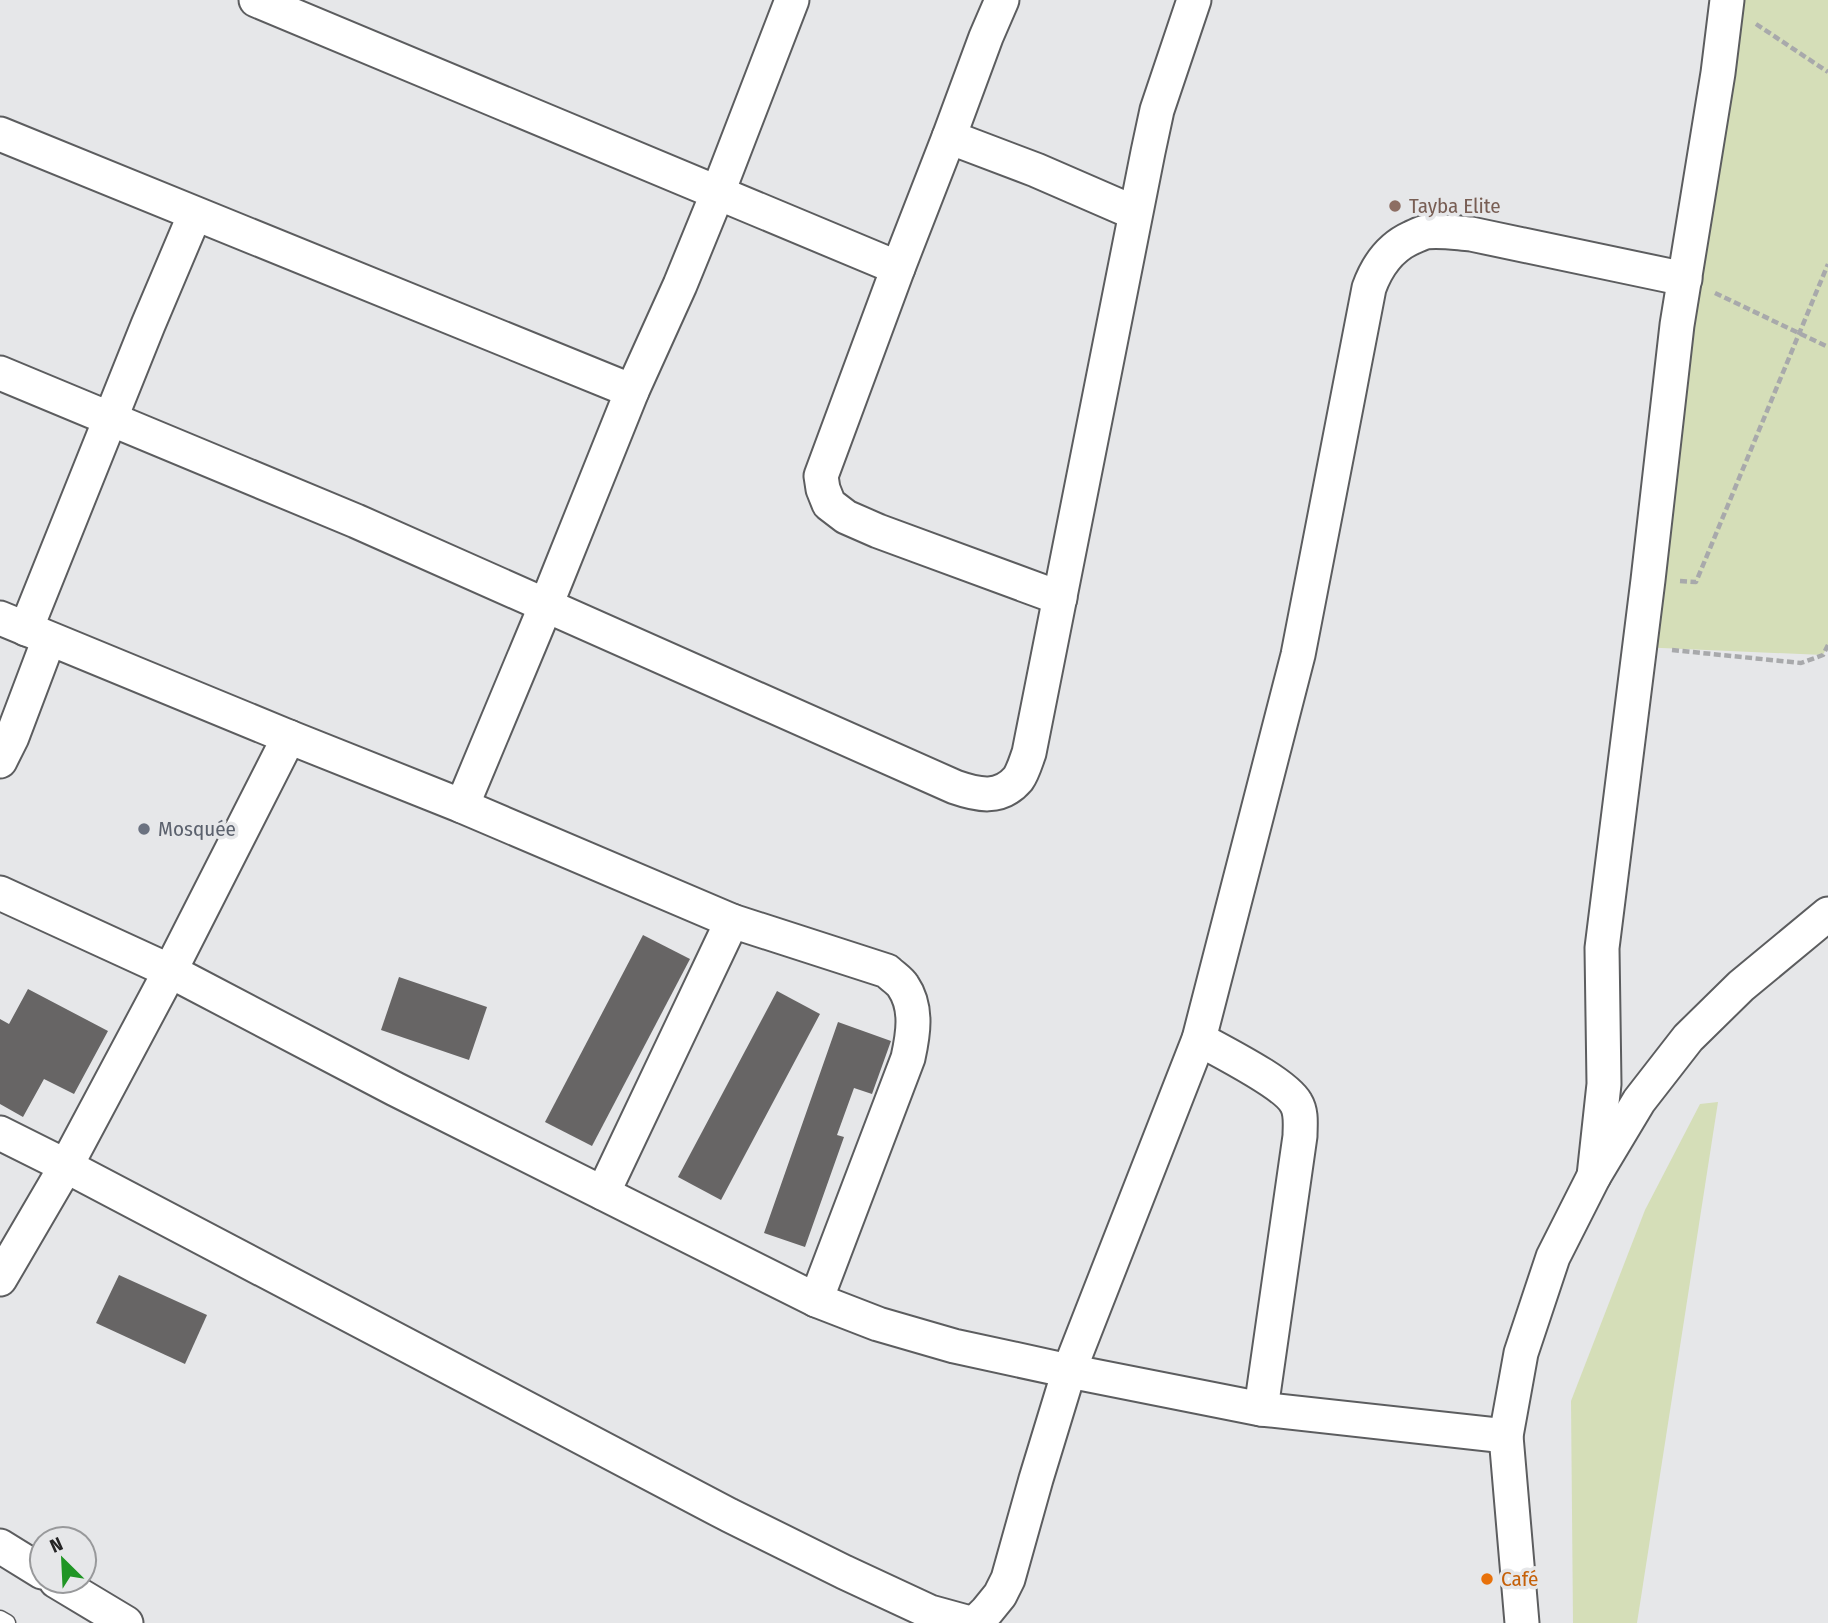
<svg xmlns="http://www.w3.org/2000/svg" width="1828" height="1623" font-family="'Fira Sans Condensed',sans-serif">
	<rect width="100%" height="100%" fill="#e6e7e9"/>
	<!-- green -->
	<g fill="#d5deb8">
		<polygon points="1727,0 1828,0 1828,645 1823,655 1639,647"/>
		<polygon points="1718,1102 1637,1623 1573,1623 1571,1401 1645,1210 1700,1104"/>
	</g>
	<!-- building -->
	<g fill="#676565">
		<polygon points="643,935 690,959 592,1146 545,1122"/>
		<polygon points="399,977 487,1007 469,1060 381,1030"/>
		<polygon points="28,989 108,1031 74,1094 44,1079 23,1117 0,1104 0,1019 9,1024"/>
		<polygon points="777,991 820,1014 721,1200 678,1177"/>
		<polygon points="838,1022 891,1041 872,1094 854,1088 837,1135 844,1137 805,1247 764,1233"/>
		<polygon points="119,1275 207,1315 185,1364 96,1323"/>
	</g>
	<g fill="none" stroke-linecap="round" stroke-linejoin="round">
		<defs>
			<polyline id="service" points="0,1619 7,1623"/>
			<g id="minor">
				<polyline points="256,0 898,268"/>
				<polyline points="1002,0 986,37 949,137 898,268 821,476 823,489 829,504 846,517 878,531 1060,598"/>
				<polyline points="0,134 632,391"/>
				<polyline points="949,137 1036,170 1135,213"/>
				<path d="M0 373 356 521 955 787C978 795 1000 800 1018 779 1023 772 1026 761 1029 753L1148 152 1157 110 1194 0"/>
				<path d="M0 618 289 737 462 806 732 921 887 971C892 976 900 981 903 986 918 1008 913 1035 908 1058L816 1300"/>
				<polyline points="26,629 148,325 195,214"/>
				<polyline points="0,761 12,737 49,639"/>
				<polyline points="462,806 546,605 632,391 680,285 718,192 792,0"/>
				<polyline points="0,893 170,971 395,1089 816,1300 878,1324 954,1346 1069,1371 1261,1409 1506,1436"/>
				<path d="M1199 1039C1222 1052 1285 1083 1296 1103 1302 1113 1300 1125 1300 1136L1261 1409"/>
				<polyline points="0,1133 66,1166 729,1515 844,1572 930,1612 970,1623"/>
				<polyline points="1594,1176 1604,1084 1602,948 1648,580 1677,325 1718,73 1727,0"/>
				<polyline points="603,1193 732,921"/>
				<polyline points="0,1279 66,1166 170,971 289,737"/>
				<polyline points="0,1546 42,1572"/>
				<polyline points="56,1581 126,1623"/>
				<path d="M975 1623 987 1611 1000 1595 1008 1579 1036 1479 1069 1371 1199 1039 1298 655 1369 288C1377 266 1389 248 1411 238 1416 236 1421 233 1426 232 1440 230 1457 233 1471 234L1685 279"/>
				<polyline points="1522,1623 1506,1436 1521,1353 1553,1257 1594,1176 1639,1101 1688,1038 1741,986 1828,914"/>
			</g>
		</defs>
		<!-- service casing -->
		<use href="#service" stroke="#5c5d5f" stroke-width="19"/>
		<!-- minor casing -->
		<use href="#minor" stroke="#5c5d5f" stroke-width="37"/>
		<!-- path -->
		<g stroke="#a8a9ab" stroke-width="4.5" stroke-dasharray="7 3.5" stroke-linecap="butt">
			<polyline points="1756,24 1828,72"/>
			<polyline points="1715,293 1828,347"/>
			<polyline points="1680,581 1696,582 1828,264"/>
			<polyline points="1672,650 1801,663 1823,655 1828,645"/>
		</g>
		<!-- service -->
		<use href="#service" stroke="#fff" stroke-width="16"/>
		<!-- minor -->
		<use href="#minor" stroke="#fff" stroke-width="33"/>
	</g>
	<!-- markers -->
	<circle fill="#8d6e63" stroke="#e6e7e9" stroke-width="2.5" cx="1395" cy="206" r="7"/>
	<circle fill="#6b7280" stroke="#e6e7e9" stroke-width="2.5" cx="144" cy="829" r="7"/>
	<circle fill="#e8710a" stroke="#e6e7e9" stroke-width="2.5" cx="1487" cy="1579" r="7"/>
	<g text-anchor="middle" stroke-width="7" stroke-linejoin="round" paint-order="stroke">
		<!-- education labels -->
		<g font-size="21" fill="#785e54" stroke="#e6e7e9" text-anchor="start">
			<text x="1409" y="213">Tayba Elite</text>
		</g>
		<!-- worship labels -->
		<g font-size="21" fill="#5b616d" stroke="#e6e7e9" text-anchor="start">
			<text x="158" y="836">Mosquée</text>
		</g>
		<!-- food labels -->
		<g font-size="21" fill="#c56008" stroke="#e6e7e9" text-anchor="start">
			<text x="1501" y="1586">Café</text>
		</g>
	</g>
	<!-- north arrow -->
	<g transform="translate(63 1560) rotate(336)"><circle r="33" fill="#e6e7e9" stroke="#98999b" stroke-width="2"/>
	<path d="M0-5L12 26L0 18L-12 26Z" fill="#1f9524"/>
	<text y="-10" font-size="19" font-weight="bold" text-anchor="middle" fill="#242425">N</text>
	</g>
</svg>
